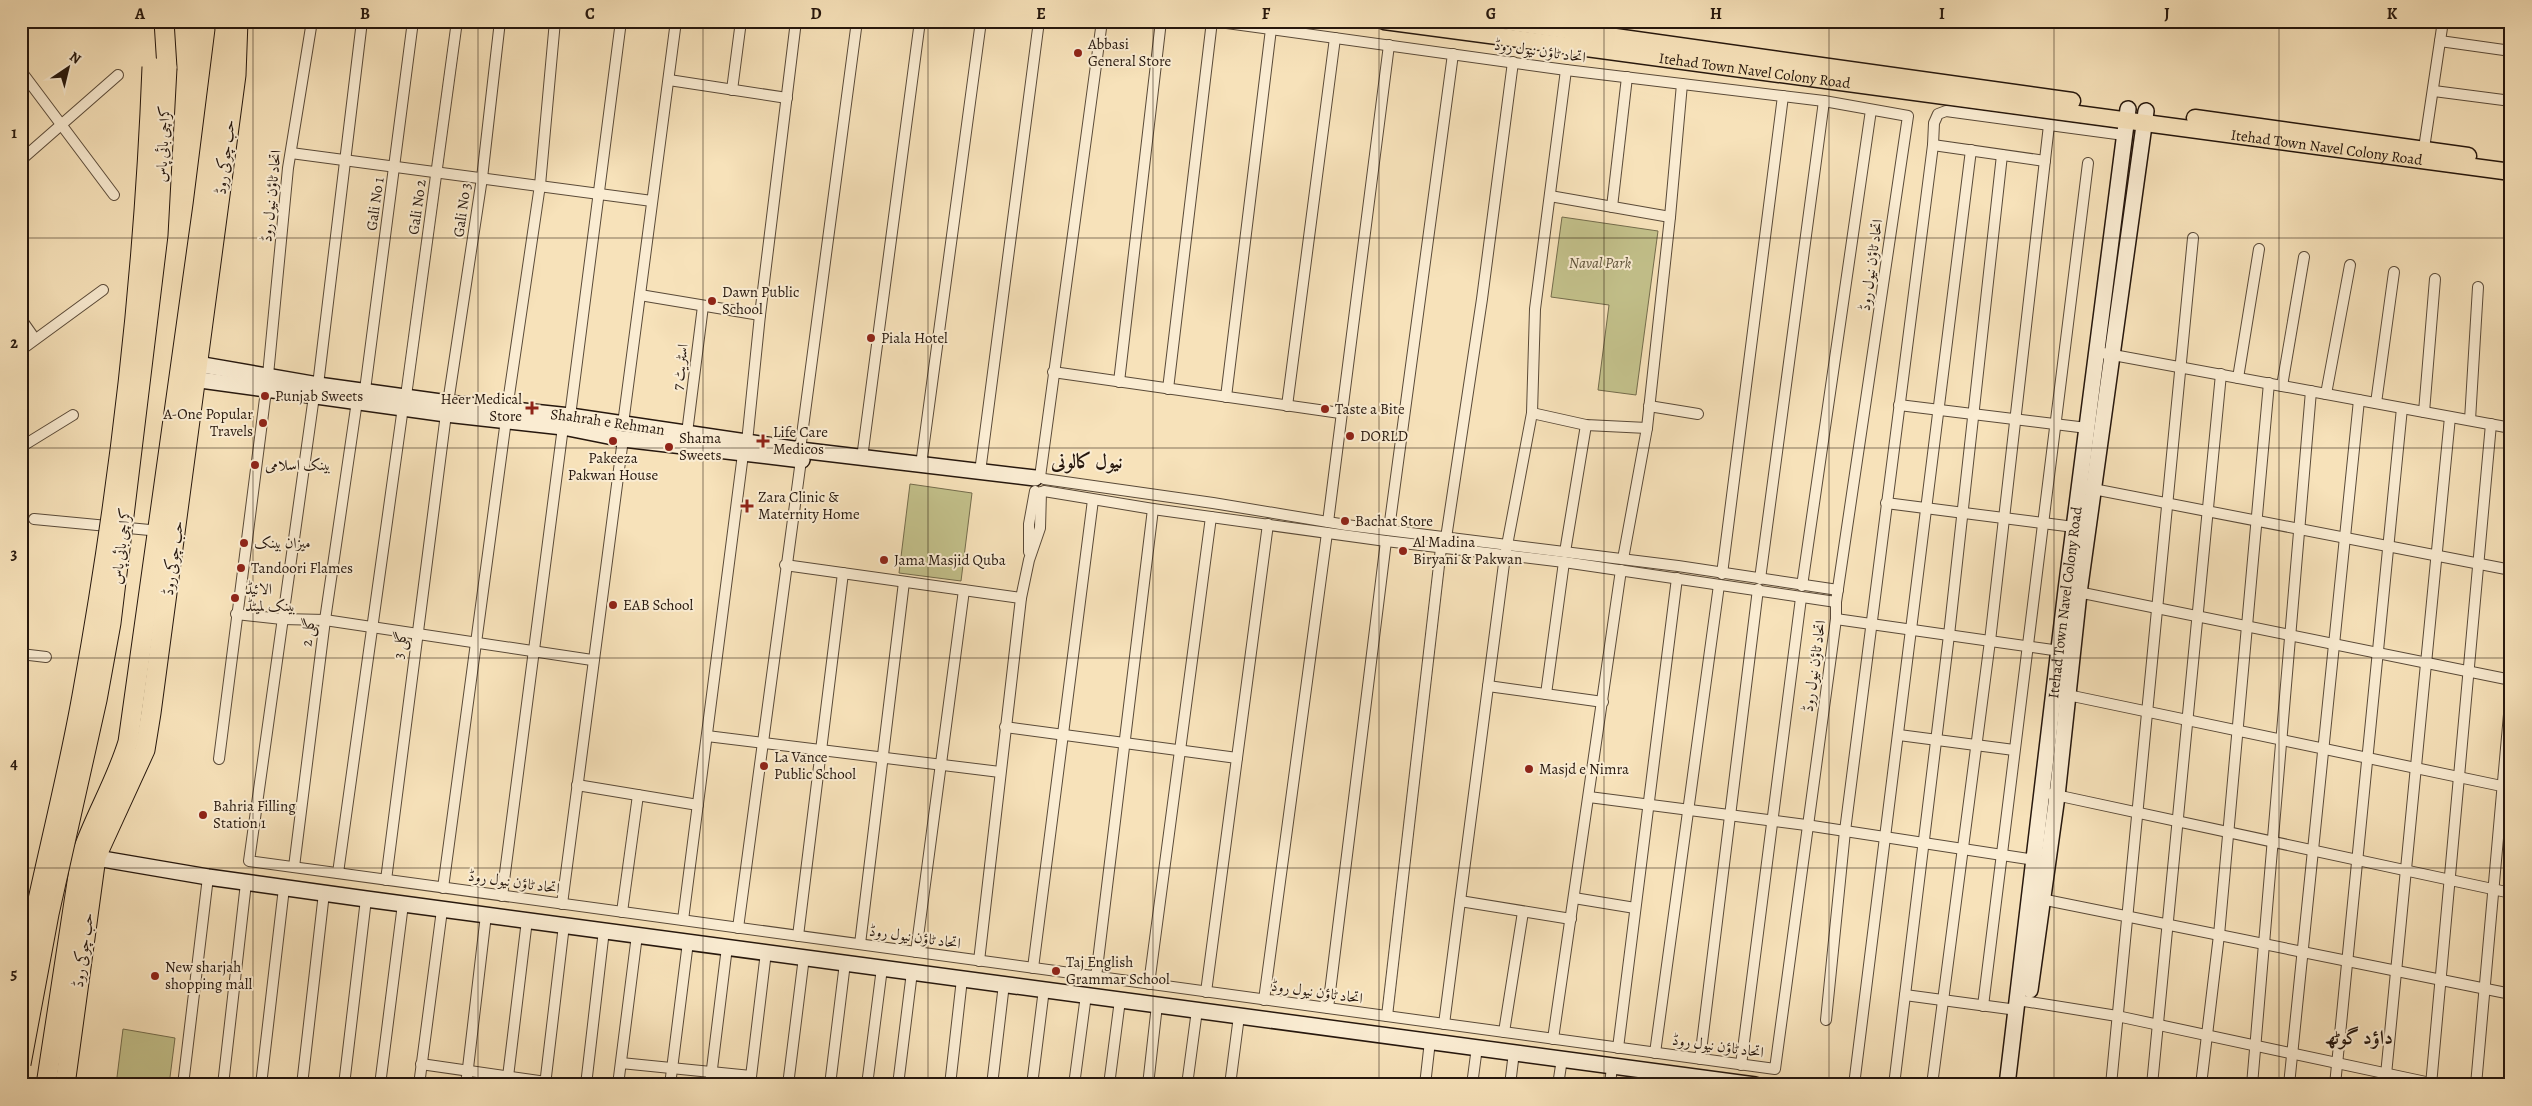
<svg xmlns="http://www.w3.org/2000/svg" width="2532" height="1106" font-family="Alegreya,Amiri,serif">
	<rect width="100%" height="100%" fill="#f7e2ba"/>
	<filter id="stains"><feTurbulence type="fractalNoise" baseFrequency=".004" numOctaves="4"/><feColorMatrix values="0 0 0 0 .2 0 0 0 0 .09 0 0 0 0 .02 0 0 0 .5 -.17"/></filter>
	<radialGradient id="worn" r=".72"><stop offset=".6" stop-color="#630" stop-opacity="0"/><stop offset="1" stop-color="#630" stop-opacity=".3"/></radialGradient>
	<!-- green -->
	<g fill="#c3c18b" stroke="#746c4c">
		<polygon points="1562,217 1658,231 1636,395 1598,390 1609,305 1551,297"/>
		<polygon points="910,484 972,493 961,581 899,573"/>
		<polygon points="123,1029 175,1038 169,1085 116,1085"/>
	</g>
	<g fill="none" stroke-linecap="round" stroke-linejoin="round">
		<defs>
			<g id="street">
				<polyline points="2440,41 2511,51"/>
				<polyline points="21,71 114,195"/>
				<polyline points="669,80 787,98"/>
				<polyline points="732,90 741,21"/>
				<polyline points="2434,91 2511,101"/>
				<polyline points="1933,145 2045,161"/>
				<polyline points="291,153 652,201"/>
				<polyline points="2423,155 2443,21"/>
				<polyline points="21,160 118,75"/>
				<polyline points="1550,196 1670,217"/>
				<polyline points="1612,207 1627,77"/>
				<polyline points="640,295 760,315"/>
				<polyline points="21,319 35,339"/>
				<polyline points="21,350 103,290"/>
				<polyline points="2097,352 2511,428"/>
				<polyline points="1053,372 1340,413"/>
				<polyline points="2238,378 2259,249"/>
				<polyline points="1119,382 1161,21"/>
				<polyline points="318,385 362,21"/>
				<polyline points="2282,386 2304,257"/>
				<polyline points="1168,389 1212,21"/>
				<polyline points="365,390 413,21"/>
				<polyline points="2326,394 2350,265"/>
				<polyline points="314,396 249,861 1775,1069 1836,619 1836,602 1908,116 1824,101 1566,70 1212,21"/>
				<polyline points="406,396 457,21"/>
				<polyline points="1226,397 1271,29"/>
				<polyline points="448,403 482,178 500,21"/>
				<polyline points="2376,403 2394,272"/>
				<polyline points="1899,405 2087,428"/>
				<polyline points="1287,406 1335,38"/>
				<polyline points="1649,406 1698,414"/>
				<polyline points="507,409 540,185 555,21"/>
				<polyline points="2424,412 2435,279"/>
				<polyline points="1532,413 1586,425 1647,428"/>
				<polyline points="570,416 621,21"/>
				<polyline points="2470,420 2478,287"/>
				<polyline points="623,424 676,21"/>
				<polyline points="687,433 703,306"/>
				<polyline points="747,442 760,315 796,21"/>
				<polyline points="21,447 73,415"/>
				<polyline points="800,450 857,21"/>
				<polyline points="862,458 920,21"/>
				<polyline points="921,465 981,21"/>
				<polyline points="980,472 1039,21"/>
				<polyline points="1040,477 1102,21"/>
				<polyline points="1044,479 1213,503 1346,525 1678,566 1838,590"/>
				<polyline points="2088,488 2511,570"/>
				<polyline points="1044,491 1153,509 1386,541 1564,562 1836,602"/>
				<polyline points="1886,503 2074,527"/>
				<polyline points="34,519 160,531"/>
				<polyline points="1328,522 1389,45"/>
				<polyline points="1389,529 1453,54"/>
				<polyline points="1446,538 1482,299 1513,62"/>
				<polyline points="1029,552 1029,524 1035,491"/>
				<polyline points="1565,552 1586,425"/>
				<polyline points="1623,559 1647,428 1670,217 1682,84"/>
				<polyline points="785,565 1021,598"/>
				<polyline points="1722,574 1783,96"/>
				<polyline points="1760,579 1824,101"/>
				<polyline points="1802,586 1871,110"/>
				<polyline points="2073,591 2511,680"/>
				<polyline points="236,614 282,619 325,620 592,660"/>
				<polyline points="1836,619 2060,651"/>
				<polyline points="21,654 46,657"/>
				<polyline points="1488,686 1603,702"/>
				<polyline points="1546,694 1564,562"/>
				<polyline points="2063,694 2511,788"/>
				<polyline points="1005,727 1237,758"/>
				<polyline points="1899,735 2014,750"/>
				<polyline points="707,736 1000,772"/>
				<polyline points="219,759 268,375 288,168 312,21"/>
				<polyline points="577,785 698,805"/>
				<polyline points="2051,794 2511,893"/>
				<polyline points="1589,797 1806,825 2035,860"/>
				<polyline points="294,867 325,620 357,401"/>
				<polyline points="338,873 403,407"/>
				<polyline points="386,880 446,414"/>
				<polyline points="443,888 506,420"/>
				<polyline points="502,896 563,427"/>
				<polyline points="1574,898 1635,908"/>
				<polyline points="2036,898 2511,994"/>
				<polyline points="1460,901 1571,919"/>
				<polyline points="562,904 623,439"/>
				<polyline points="622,912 638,795"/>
				<polyline points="683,920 743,454"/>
				<polyline points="738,928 801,460"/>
				<polyline points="798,936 843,573"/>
				<polyline points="860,944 904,582"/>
				<polyline points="916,952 964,590"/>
				<polyline points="979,961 1021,598 1029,560 1040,528 1041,492"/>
				<polyline points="1033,968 1093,500"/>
				<polyline points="1096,977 1153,509"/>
				<polyline points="1149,984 1211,517"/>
				<polyline points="1206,992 1268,524"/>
				<polyline points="1905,995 2017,1010"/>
				<polyline points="1264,1000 1327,533"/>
				<polyline points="2018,1000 2117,1016 2440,1085"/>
				<polyline points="1983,1006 2088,163"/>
				<polyline points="1328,1008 1386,541"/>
				<polyline points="1387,1016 1441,548"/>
				<polyline points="1826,1020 1845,831 1933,145 1934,123 1938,114 1946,111 2124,135"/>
				<polyline points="1444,1024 1505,556 1532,413 1535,309 1566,70"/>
				<polyline points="1504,1032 1523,912"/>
				<polyline points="1553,1039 1621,570"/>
				<polyline points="1618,1048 1677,578"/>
				<polyline points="1655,1053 1719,585"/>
				<polyline points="1700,1059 1758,589"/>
				<polyline points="621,1063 751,1076"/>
				<polyline points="421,1064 546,1082"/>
				<polyline points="1741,1065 1801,598"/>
				<polyline points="183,1085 208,877"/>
				<polyline points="223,1085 246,883"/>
				<polyline points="261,1085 284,888"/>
				<polyline points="302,1085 324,893"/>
				<polyline points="344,1085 366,899"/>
				<polyline points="380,1085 403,904"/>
				<polyline points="419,1085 442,910"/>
				<polyline points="466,1085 486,915"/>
				<polyline points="507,1085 527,920"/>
				<polyline points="545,1085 564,925"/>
				<polyline points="586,1085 604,930"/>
				<polyline points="618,1085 637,935"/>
				<polyline points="670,1085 688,942"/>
				<polyline points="710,1085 727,947"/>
				<polyline points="750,1085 766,952"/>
				<polyline points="788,1085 804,957"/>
				<polyline points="830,1085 845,963"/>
				<polyline points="867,1085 882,968"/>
				<polyline points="898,1085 912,972"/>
				<polyline points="950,1085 962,979"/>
				<polyline points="992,1085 1004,984"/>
				<polyline points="1032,1085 1044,989"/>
				<polyline points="1074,1085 1086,995"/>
				<polyline points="1109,1085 1120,1000"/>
				<polyline points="1148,1085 1157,1005"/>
				<polyline points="1187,1085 1197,1010"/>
				<polyline points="1230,1085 1239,1016"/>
				<polyline points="1425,1085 1430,1041"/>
				<polyline points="1472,1085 1477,1047"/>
				<polyline points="1510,1085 1514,1052"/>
				<polyline points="1558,1085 1562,1059"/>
				<polyline points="1610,1085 1612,1066"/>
				<polyline points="1854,1085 1971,150"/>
				<polyline points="1894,1085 1949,635 2002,155"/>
				<polyline points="1932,1085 1990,641 2049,125"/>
				<polyline points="2111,1085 2193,238"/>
				<polyline points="2152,1085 2221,374"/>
				<polyline points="2201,1085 2219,935 2269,383"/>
				<polyline points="2252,1085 2311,391"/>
				<polyline points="2289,1085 2359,400"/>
				<polyline points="2335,1085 2402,408"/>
				<polyline points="2385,1085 2450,417"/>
				<polyline points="2431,1085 2491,424"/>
				<polyline points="2476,1085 2511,692"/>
			</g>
			<g id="secondary">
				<path id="s1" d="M186 362 318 385 448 403 570 416 800 450 1035 478"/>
				<polyline points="186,378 446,414 563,427 623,439 802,460"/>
				<polyline points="85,856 208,877 366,899 1755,1085"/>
				<polyline points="2030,990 2057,796 2079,593 2146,111"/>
				<path id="s2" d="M2007 1085 2066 590 2128 109"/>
			</g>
			<g id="primary">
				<path id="s3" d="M1384 21 2511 172"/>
				<polyline points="1502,21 2072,101"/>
				<polyline points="2195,118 2468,156"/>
			</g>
			<g id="highway">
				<polyline points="164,21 167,68"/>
				<path d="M46 1085 81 856C94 817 116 782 128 742L203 205 225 30 224 21"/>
				<polyline points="65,1085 96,857 145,750 151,713 236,75 238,21"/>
			</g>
		</defs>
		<!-- street casing -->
		<use href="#street" stroke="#5a4a38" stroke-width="12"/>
		<!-- secondary casing -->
		<use href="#secondary" stroke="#26170d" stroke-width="18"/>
		<!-- primary casing -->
		<use href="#primary" stroke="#26170d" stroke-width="19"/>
		<!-- highway casing -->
		<use href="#highway" stroke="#26170d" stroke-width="21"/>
		<!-- street -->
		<use href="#street" stroke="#faecd2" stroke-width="10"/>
		<!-- secondary -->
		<use href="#secondary" stroke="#faecd2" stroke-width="15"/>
		<!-- primary -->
		<use href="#primary" stroke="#f7e2ba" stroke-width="16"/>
		<!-- highway -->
		<use href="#highway" stroke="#f7e2ba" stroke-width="19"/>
		<defs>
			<g id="highway-bridge">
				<path d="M21 982C39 884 66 788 83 690 120 485 144 276 152 67"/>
				<polyline points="21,1064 49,914 97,700 111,623 158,235 167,68"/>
			</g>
		</defs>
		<!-- highway-bridge casing -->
		<use href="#highway-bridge" stroke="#26170d" stroke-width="21" stroke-linecap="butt"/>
		<!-- highway-bridge -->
		<use href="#highway-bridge" stroke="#f7e2ba" stroke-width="19"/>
	</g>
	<!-- grid -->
	<path fill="none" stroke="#26170d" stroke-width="1" stroke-opacity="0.55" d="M253 21V1085M478 21V1085M703 21V1085M928 21V1085M1153 21V1085M1379 21V1085M1604 21V1085M1829 21V1085M2054 21V1085M2279 21V1085M21 238H2511M21 448H2511M21 658H2511M21 868H2511"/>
	<!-- markers -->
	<g fill="#8f2418" stroke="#faecd2" stroke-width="2">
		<circle cx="1078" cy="53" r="5"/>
		<circle cx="712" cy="301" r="5"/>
		<circle cx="871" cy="338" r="5"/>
		<circle cx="265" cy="396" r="5"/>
		<path d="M529.5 400.5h5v5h5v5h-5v5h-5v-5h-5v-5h5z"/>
		<circle cx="1325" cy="409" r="5"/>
		<circle cx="263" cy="423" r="5"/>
		<circle cx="1350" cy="436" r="5"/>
		<circle cx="613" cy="441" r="5"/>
		<path d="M760.5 433.5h5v5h5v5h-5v5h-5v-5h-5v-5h5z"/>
		<circle cx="669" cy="447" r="5"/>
		<circle cx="255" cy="465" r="5"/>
		<path d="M744.5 498.5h5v5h5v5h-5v5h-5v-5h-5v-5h5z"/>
		<circle cx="1345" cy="521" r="5"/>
		<circle cx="244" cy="543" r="5"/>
		<circle cx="1403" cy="551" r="5"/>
		<circle cx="884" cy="560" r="5"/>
		<circle cx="241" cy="568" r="5"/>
		<circle cx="235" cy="598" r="5"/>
		<circle cx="613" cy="605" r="5"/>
		<circle cx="764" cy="766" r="5"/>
		<circle cx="1529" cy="769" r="5"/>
		<circle cx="203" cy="815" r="5"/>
		<circle cx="1056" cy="971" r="5"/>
		<circle cx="155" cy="976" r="5"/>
	</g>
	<g text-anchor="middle" stroke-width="4" stroke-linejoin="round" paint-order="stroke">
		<!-- poi labels -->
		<g font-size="15" fill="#26170d" stroke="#faecd2" text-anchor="start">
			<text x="1088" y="49">Abbasi<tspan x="1088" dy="17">General Store</tspan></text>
			<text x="722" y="297">Dawn Public<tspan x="722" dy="17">School</tspan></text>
			<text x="881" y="343">Piala Hotel</text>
			<text x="275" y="401">Punjab Sweets</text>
			<text x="522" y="404" text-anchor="end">Heer Medical<tspan x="522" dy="17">Store</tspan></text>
			<text x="1335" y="414">Taste a Bite</text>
			<text x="253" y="419" text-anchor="end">A-One Popular<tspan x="253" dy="17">Travels</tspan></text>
			<text x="773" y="437">Life Care<tspan x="773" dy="17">Medicos</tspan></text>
			<text x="1360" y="441">DORLD</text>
			<text x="679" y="443">Shama<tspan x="679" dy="17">Sweets</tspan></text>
			<text x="613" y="463" text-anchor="middle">Pakeeza<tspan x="613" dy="17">Pakwan House</tspan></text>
			<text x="265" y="470">بینک اسلامی</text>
			<text x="758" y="502">Zara Clinic &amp;<tspan x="758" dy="17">Maternity Home</tspan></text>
			<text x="1355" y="526">Bachat Store</text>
			<text x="1413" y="547">Al Madina<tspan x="1413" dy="17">Biryani &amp; Pakwan</tspan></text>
			<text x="254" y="548">میزان بینک</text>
			<text x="894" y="565">Jama Masjid Quba</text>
			<text x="251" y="573">Tandoori Flames</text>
			<text x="245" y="594">الائیڈ<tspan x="245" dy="17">بینک لمیٹڈ</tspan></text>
			<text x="623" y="610">EAB School</text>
			<text x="774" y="762">La Vance<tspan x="774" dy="17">Public School</tspan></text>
			<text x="1539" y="774">Masjd e Nimra</text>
			<text x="213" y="811">Bahria Filling<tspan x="213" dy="17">Station 1</tspan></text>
			<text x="1066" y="967">Taj English<tspan x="1066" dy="17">Grammar School</tspan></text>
			<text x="165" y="972">New sharjah<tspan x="165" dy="17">shopping mall</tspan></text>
		</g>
		<!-- street labels -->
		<g font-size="15" fill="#26170d" stroke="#faecd2">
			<text transform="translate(1540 51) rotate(8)" y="5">اتحاد ٹاؤن نیول روڈ</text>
			<text dy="5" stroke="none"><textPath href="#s3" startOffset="374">Itehad Town Navel Colony Road</textPath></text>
			<text transform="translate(163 144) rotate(-87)" y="5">کراچی بائی پاس</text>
			<text dy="5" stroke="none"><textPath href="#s3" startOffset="951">Itehad Town Navel Colony Road</textPath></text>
			<text transform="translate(225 157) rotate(-83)" y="5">حب چوکی روڈ</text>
			<text transform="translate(271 196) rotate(-84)" y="5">اتحاد ٹاؤن نیول روڈ</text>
			<text transform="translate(375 204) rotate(-82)" y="5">Gali No 1</text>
			<text transform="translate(417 207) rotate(-82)" y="5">Gali No 2</text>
			<text transform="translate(462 210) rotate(-82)" y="5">Gali No 3</text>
			<text transform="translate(1871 265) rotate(-82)" y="5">اتحاد ٹاؤن نیول روڈ</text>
			<text transform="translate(680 367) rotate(-83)" y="5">اسٹریٹ 7</text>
			<text dy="5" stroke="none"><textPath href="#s1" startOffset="426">Shahrah e Rehman</textPath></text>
			<text transform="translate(121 546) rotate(-83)" y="5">کراچی بائی پاس</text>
			<text transform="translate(173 558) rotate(-82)" y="5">حب چوکی روڈ</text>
			<text dy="5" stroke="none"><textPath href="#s2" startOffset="486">Itehad Town Navel Colony Road</textPath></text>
			<text transform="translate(308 632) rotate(-83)" y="5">گلی 2</text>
			<text transform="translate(400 645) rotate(-83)" y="5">گلی 3</text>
			<text transform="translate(1814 666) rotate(-82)" y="5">اتحاد ٹاؤن نیول روڈ</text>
			<text transform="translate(514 882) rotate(8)" y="5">اتحاد ٹاؤن نیول روڈ</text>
			<text transform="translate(915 937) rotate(8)" y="5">اتحاد ٹاؤن نیول روڈ</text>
			<text transform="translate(83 950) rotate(-82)" y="5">حب چوکی روڈ</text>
			<text transform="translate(1317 992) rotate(8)" y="5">اتحاد ٹاؤن نیول روڈ</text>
			<text transform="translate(1718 1046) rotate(8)" y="5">اتحاد ٹاؤن نیول روڈ</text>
		</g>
		<!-- park labels -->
		<g font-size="15" font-style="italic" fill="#5d5239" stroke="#faecd2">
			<text x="1600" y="268">Naval Park</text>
		</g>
		<!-- district labels -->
		<g font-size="20" font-weight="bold" fill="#26170d" stroke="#faecd2">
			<text x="1087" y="468">نیول کالونی</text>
			<text x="2359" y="1044">داؤد گوٹھ</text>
		</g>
	</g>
	<!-- margin -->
	<rect width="2532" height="1106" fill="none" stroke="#f7e2ba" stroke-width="55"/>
	<!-- north arrow -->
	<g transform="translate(68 68) rotate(35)" stroke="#faecd2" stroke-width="4" paint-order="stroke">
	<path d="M0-4L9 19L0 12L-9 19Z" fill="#26170d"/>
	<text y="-8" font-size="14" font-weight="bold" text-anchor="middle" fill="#26170d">N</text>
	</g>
	<rect x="28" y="28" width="2476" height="1050" fill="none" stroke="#26170d" stroke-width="2"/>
	<g font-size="16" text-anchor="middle" font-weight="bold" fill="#26170d">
		<text x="140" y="19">A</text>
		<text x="365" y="19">B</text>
		<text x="590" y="19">C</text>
		<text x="816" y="19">D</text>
		<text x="1041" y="19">E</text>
		<text x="1266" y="19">F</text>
		<text x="1491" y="19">G</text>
		<text x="1716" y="19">H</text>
		<text x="1942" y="19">I</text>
		<text x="2167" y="19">J</text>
		<text x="2392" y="19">K</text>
		<text x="14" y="138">1</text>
		<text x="14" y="348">2</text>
		<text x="14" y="559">3</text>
		<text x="14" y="769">4</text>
		<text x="14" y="979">5</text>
	</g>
	<rect width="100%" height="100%" filter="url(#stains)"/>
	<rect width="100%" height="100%" fill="url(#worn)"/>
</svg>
